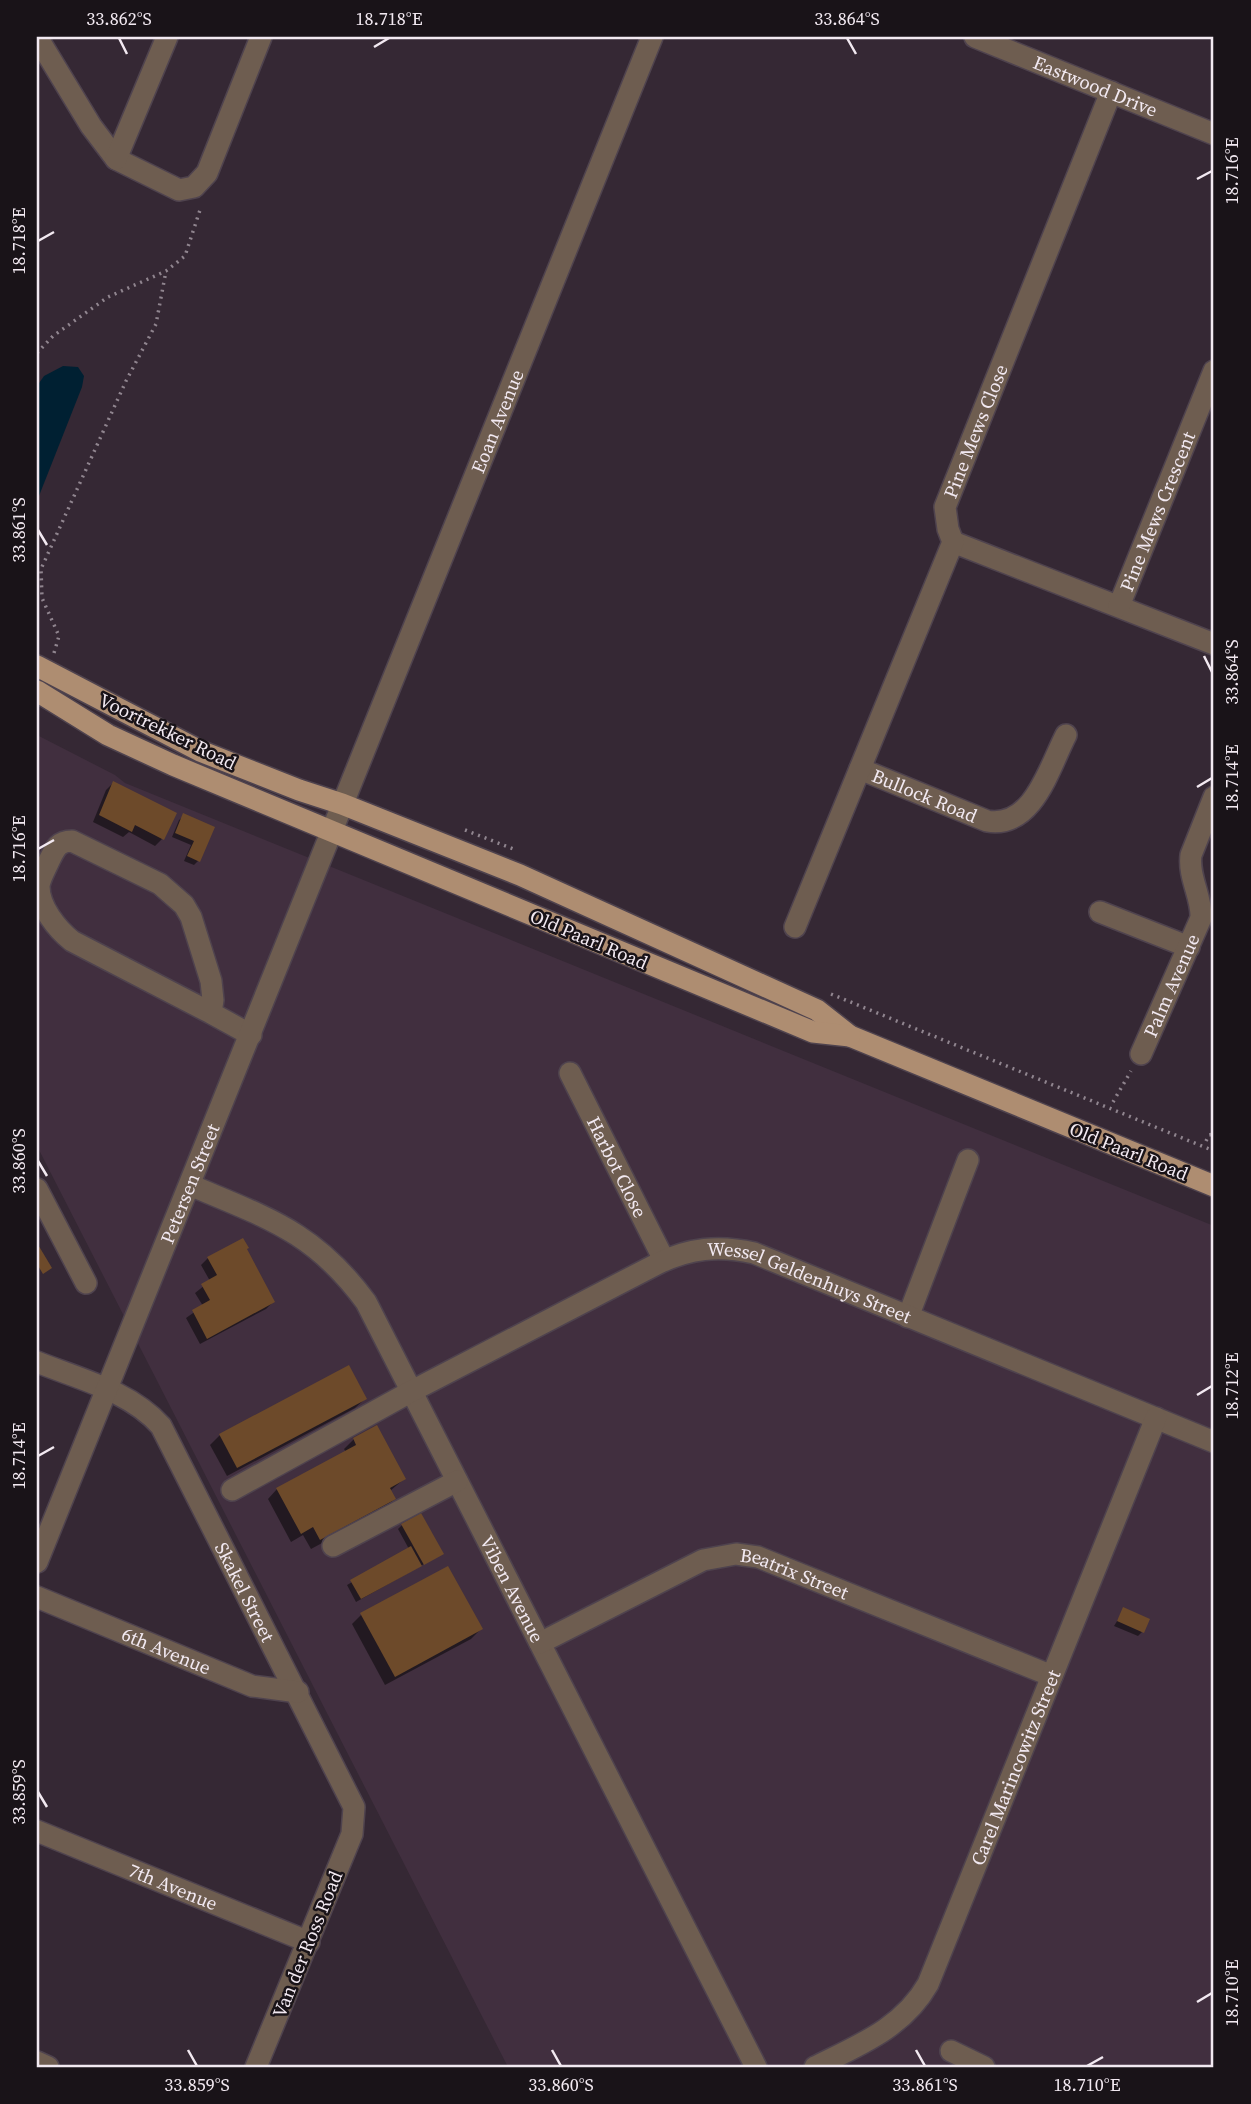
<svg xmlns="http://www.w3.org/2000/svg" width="1251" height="2104" font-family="'Source Serif 4',serif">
	<rect width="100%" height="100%" fill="#352834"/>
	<!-- built -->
	<polygon fill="#412f3f" points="37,735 115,775 125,783 1214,1226 1214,2067 508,2067 37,1146"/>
	<!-- water -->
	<polygon fill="#002032" points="63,366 78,367 84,376 82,387 37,501 37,386 44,376"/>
	<!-- shadow -->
	<g fill="#0007">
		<polygon points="113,783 162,839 155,846 129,832 123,837 93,822 106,790"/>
		<polygon points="184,816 213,828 198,861 194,865 184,861 191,845 172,837 179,820"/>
		<polygon points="245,1250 273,1302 266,1309 200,1344 186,1318 203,1306 195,1293 210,1281 201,1265 208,1258"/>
		<polygon points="365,1399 355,1408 227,1476 210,1445 220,1435"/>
		<polygon points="354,1439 404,1479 390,1491 394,1499 385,1509 311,1549 303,1535 291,1542 268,1499 277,1489 346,1452 344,1449"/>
		<polygon points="402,1525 442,1554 356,1602 347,1585 409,1549 398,1529"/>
		<polygon points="1124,1610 1142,1632 1138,1636 1114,1626"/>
		<polygon points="361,1615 481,1629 471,1639 385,1685 352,1624"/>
	</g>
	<!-- building -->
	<g fill="#6d4a2a">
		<polygon points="113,781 177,813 164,840 135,825 132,832 99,815"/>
		<polygon points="183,813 215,827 200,862 187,856 194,841 175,833"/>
		<polygon points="243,1238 249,1248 247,1249 275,1302 207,1339 192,1310 210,1300 201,1284 217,1275 207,1257"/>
		<polygon points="37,1243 52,1268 43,1274 37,1264"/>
		<polygon points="349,1365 367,1399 237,1468 219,1434"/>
		<polygon points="377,1425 406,1479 390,1488 396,1499 320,1540 313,1527 301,1534 276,1488 356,1445 353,1438"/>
		<polygon points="421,1513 444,1554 424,1565 401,1524"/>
		<polygon points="411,1546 422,1566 361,1599 350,1580"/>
		<polygon points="448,1566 483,1629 395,1677 360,1613"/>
		<polygon points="1123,1607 1150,1619 1144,1633 1117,1621"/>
	</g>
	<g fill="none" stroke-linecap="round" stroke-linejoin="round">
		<defs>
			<g id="minor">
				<polyline points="37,37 91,126 116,159 179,190 194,187 207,173 261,37"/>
				<path id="s1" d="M975 37 1214 134"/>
				<polyline points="116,159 167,37"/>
				<polyline points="953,542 1214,644"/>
				<path id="s2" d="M1119 606 1214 371"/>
				<path id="s3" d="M860 769 987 821C1033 829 1049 768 1066 735"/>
				<polyline points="1100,912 1189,947"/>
				<path id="s4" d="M795 927 953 542 948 529 945 507 1111 92"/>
				<path d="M211 1013 72 941C57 929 39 907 39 886 40 878 46 868 49 861 55 849 58 841 72 841L160 884 184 905 191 917 211 981 213 1000 211 1013 251 1035"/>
				<path id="s5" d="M1141 1054 1201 918C1202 897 1188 877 1191 855L1214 797"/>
				<path id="s6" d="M570 1073 664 1260"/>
				<path id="s7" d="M190 1185C267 1218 314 1231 366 1302L756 2067"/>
				<polyline points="37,1189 86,1283"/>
				<polyline points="908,1317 968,1160"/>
				<path id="s8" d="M37 1362C79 1379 130 1391 161 1426L354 1807 352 1834 256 2067"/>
				<path id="s9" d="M232 1490 412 1391 657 1264C689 1248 719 1245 754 1253L1214 1442"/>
				<polyline points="333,1546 457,1481"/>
				<path id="s10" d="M37 1562 652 37"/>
				<path id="s11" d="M37 1597 252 1686 298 1692"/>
				<path id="s12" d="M540 1643 703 1560 736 1554 758 1557 1052 1676"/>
				<path id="s13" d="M37 1831 309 1942"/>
				<polyline points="951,2051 984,2067"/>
				<polyline points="37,2062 48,2067"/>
				<path id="s14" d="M815 2067C859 2045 903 2028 928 1984L1156 1418"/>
			</g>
			<g id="major">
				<polyline points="37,666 200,751 299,790 342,804 520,875 817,1010 850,1036 1214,1186"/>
				<polyline points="37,691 108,735 173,765 813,1032 850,1036"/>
			</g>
		</defs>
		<!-- minor casing -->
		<use href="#minor" stroke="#4f434e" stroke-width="24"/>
		<!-- major casing -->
		<use href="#major" stroke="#4f434e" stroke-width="24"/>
		<!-- path -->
		<g stroke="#90858f" stroke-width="3.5" stroke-dasharray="2 5" stroke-linecap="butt">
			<polyline points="37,353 53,336 108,297 166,271 185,256 200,210 199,206"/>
			<polyline points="54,653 59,636 42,598 41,569 126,381 156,324 166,271"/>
			<polyline points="465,830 516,850"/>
			<polyline points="831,994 1214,1151"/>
			<polyline points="1113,1102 1131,1071"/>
			<polyline points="1206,1141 1209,1135 1214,1134"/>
		</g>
		<!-- minor -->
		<use href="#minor" stroke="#6e5d50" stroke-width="21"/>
		<!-- major -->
		<use href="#major" stroke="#ae8d71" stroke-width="21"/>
	</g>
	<!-- ticks -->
	<path fill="none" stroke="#f2e9f1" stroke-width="2.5" d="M119 38 127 54M847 38 856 54M374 47 389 38M1197 179 1212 171M38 241 54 232M38 530 47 545M1204 656 1212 672M1197 787 1212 778M38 849 54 840M38 1161 47 1176M1197 1395 1212 1386M38 1456 54 1447M38 1792 47 1807M1197 2002 1212 1993M188 2050 197 2066M552 2050 561 2066M916 2050 925 2066M1087 2066 1103 2057"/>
	<g text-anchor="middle" stroke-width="5" stroke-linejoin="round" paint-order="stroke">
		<!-- street labels -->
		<g font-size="19" fill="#f2e9f1" stroke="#191318">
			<text dy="7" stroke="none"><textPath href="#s1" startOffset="130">Eastwood Drive</textPath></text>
			<text dy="7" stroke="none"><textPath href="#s10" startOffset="1230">Eoan Avenue</textPath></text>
			<text dy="7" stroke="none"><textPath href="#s4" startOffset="534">Pine Mews Close</textPath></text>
			<text dy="7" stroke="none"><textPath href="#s2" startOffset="102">Pine Mews Crescent</textPath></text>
			<text transform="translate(168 731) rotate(26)" y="7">Voortrekker Road</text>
			<text dy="7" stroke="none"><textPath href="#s3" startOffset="70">Bullock Road</textPath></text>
			<text transform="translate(589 939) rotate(23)" y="7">Old Paarl Road</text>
			<text dy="7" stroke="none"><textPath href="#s5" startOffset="75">Palm Avenue</textPath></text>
			<text transform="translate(1129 1151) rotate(22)" y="7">Old Paarl Road</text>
			<text dy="7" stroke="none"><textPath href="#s6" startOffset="105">Harbot Close</textPath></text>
			<text dy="7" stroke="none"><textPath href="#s10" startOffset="408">Petersen Street</textPath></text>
			<text dy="7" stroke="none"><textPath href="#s9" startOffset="642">Wessel Geldenhuys Street</textPath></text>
			<text dy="7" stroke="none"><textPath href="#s12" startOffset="278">Beatrix Street</textPath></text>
			<text dy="7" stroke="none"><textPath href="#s7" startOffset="537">Viben Avenue</textPath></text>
			<text dy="7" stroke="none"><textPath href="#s8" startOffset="327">Skakel Street</textPath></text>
			<text dy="7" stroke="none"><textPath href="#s11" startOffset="140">6th Avenue</textPath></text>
			<text dy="7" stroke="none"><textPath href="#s14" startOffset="376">Carel Marincowitz Street</textPath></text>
			<text dy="7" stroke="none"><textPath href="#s13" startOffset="147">7th Avenue</textPath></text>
			<text transform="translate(307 1944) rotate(-68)" y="7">Van der Ross Road</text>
		</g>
	</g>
	<!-- border -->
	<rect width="1251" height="2104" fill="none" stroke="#191318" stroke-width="77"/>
	<rect x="38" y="38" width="1174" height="2028" fill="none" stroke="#f2e9f1" stroke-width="2.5"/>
	<g font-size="18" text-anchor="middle" fill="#f2e9f1">
		<text x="119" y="25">33.862°S</text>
		<text x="389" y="25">18.718°E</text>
		<text x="847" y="25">33.864°S</text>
		<text transform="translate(1232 171) rotate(-90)" y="6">18.716°E</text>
		<text transform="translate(19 241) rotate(-90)" y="6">18.718°E</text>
		<text transform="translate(19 530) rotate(-90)" y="6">33.861°S</text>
		<text transform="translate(1232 672) rotate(-90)" y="6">33.864°S</text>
		<text transform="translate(1232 778) rotate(-90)" y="6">18.714°E</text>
		<text transform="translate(19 849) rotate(-90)" y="6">18.716°E</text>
		<text transform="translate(19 1161) rotate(-90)" y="6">33.860°S</text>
		<text transform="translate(1232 1386) rotate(-90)" y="6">18.712°E</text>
		<text transform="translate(19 1456) rotate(-90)" y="6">18.714°E</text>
		<text transform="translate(19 1792) rotate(-90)" y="6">33.859°S</text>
		<text transform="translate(1232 1993) rotate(-90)" y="6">18.710°E</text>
		<text x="197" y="2091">33.859°S</text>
		<text x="561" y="2091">33.860°S</text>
		<text x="925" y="2091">33.861°S</text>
		<text x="1087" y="2091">18.710°E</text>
	</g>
</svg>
